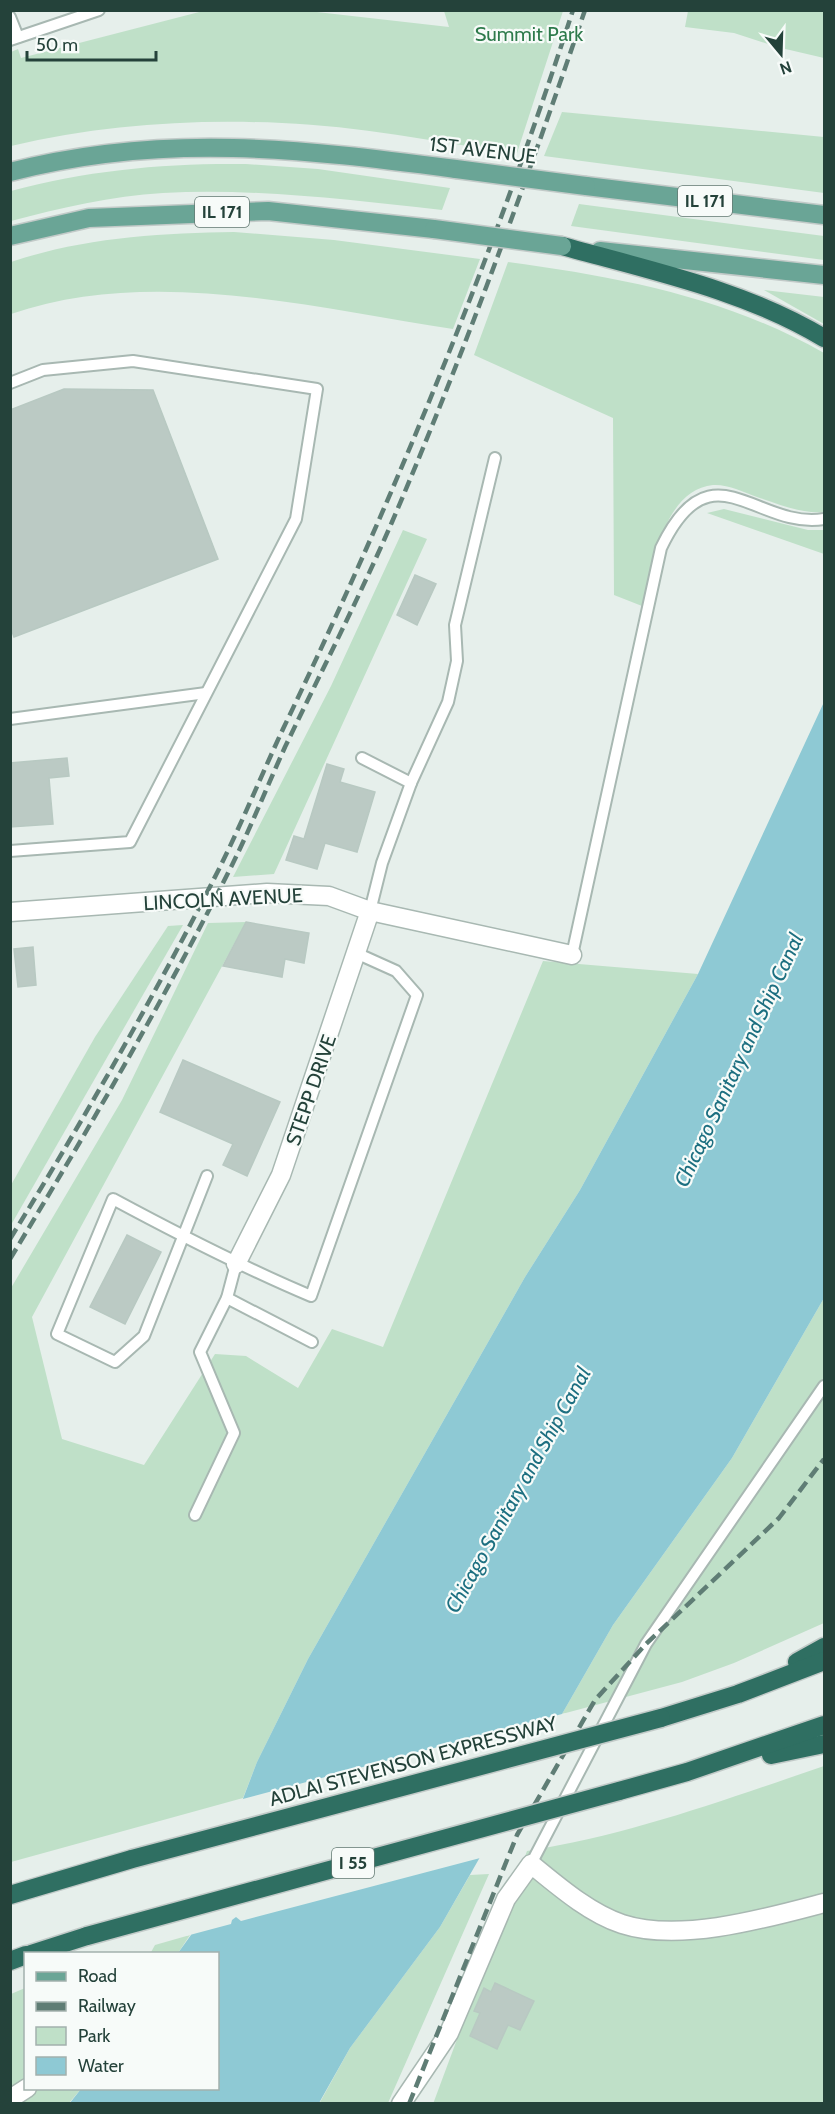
<svg xmlns="http://www.w3.org/2000/svg" width="835" height="2114" font-family="Cabin,sans-serif">
	<rect width="100%" height="100%" fill="#e6efeb"/>
	<!-- green -->
	<g fill="#bfe0c8">
		<path d="M207 10 308 11 449 27 444 11H563L517 153C440 143 360 126 282 123 190 119 100 125 11 146V52L18 49 21 58Z"/>
		<polygon points="688,11 824,11 824,58 777,47 734,33 685,27"/>
		<polygon points="562,112 824,137 824,193 544,156"/>
		<path d="M246 164 318 169 450 188 442 210C349 200 257 188 163 193 112 196 60 208 11 221V191C88 170 166 163 246 164Z"/>
		<polygon points="579,204 824,236 824,260 571,226"/>
		<path d="M234 232 334 240 480 259 453 329C312 307 149 266 11 314V262C82 238 159 233 234 232Z"/>
		<path d="M508 262C619 277 726 297 824 353V512C801 514 779 504 757 497 744 492 727 484 713 485 663 490 652 568 642 606L614 595 613 418 474 355Z"/>
		<polygon points="764,290 824,297 824,324"/>
		<polygon points="724,509 808,530 824,530 824,554 707,513"/>
		<polygon points="403,530 427,539 274,874 233,877 331,686"/>
		<polygon points="246,922 32,1317 62,1439 144,1465 215,1354 246,1356 298,1388 332,1329 383,1347 543,961 698,974 580,1190 525,1277 308,1659 257,1762 243,1798 11,1862 11,1288 122,1100 208,923"/>
		<polygon points="183,925 11,1225 11,1185 95,1037 168,926"/>
		<polygon points="824,1298 824,1623 734,1663 682,1682 562,1714 613,1625 732,1458"/>
		<path d="M824 1766V2103L433 2104 527 1851C630 1835 727 1799 824 1766Z"/>
		<polygon points="489,1874 388,2103 319,2104 350,2048 440,1927 470,1875"/>
		<polygon points="190,1935 178,1953 150,1954 155,1945"/>
		<polygon points="25,1988 25,2083 11,2092 11,1994"/>
		<polygon points="38,2089 81,2089 69,2103 15,2104"/>
	</g>
	<!-- water -->
	<polygon fill="#8ec9d4" points="824,702 824,1298 732,1458 613,1625 440,1927 350,2048 319,2103 69,2104 81,2089 218,2088 218,1954 178,1953 191,1935 257,1762 308,1659 525,1277 580,1190 698,974"/>
	<!-- pier -->
	<polygon fill="#e6efeb" points="566,1713 484,1857 241,1921 236,1917 232,1920 231,1924 186,1936 239,1800 509,1728 514,1731 519,1725"/>
	<!-- building -->
	<g fill="#bbcac4" stroke="#b8c9c2" stroke-width="1.5">
		<polygon points="64,389 153,390 218,559 14,637 10,626 10,410"/>
		<polygon points="415,575 436,584 417,625 397,615"/>
		<polygon points="67,758 69,776 49,778 53,824 10,827 10,763"/>
		<polygon points="327,764 344,769 340,782 375,792 357,852 325,843 317,869 286,860 294,836 304,839"/>
		<polygon points="246,922 309,933 304,963 285,959 282,977 223,966"/>
		<polygon points="33,947 36,985 18,987 14,949"/>
		<polygon points="183,1060 280,1102 247,1176 223,1165 233,1144 160,1112"/>
		<polygon points="127,1235 161,1252 125,1324 90,1307"/>
		<polygon points="495,1983 534,2001 520,2030 508,2025 497,2049 470,2036 480,2013 474,2011 484,1988 491,1992"/>
	</g>
	<g fill="none" stroke-linecap="round" stroke-linejoin="round">
		<defs>
			<g id="service">
				<polyline points="10,17 18,37"/>
				<polyline points="10,40 99,10"/>
				<polyline points="10,383 43,370 133,361 317,389 296,519 130,842 10,851"/>
				<polyline points="10,719 206,693"/>
				<polyline points="362,758 411,783"/>
				<polyline points="370,911 382,863 411,783 448,702 457,661 455,625 495,458"/>
				<path d="M572 955 661 548C711 443 756 530 824 519"/>
				<path d="M207 1176 144 1336 115 1362 57 1334 113 1199C178 1234 242 1267 311 1296L417 995 396 971 356 953"/>
				<polyline points="227,1298 312,1342"/>
				<polyline points="195,1515 234,1433 200,1352 227,1298 236,1264"/>
				<polyline points="531,1864 646,1644 824,1386"/>
			</g>
			<g id="minor">
				<polyline points="10,912 267,893 329,896 370,911 572,955"/>
				<polyline points="236,1264 281,1175 370,911"/>
				<polyline points="10,2099 27,2088"/>
				<path d="M401 2104 449 2033 506 1899 531 1864C558 1886 589 1913 622 1924 680 1943 767 1918 824 1903"/>
			</g>
			<g id="primary">
				<path d="M10 172C164 132 302 149 456 169"/>
				<polyline points="586,186 824,215"/>
				<polyline points="10,236 89,218 268,211 434,229"/>
				<polyline points="600,251 824,275"/>
			</g>
			<g id="motorway">
				<path d="M562 246C652 271 744 290 824 338"/>
				<polyline points="797,1662 824,1647"/>
				<polyline points="661,1718 738,1694 824,1661"/>
				<polyline points="771,1755 824,1744"/>
				<polyline points="619,1791 687,1772 824,1725"/>
				<polyline points="10,1895 132,1859"/>
				<polyline points="31,1954 87,1936"/>
				<polyline points="10,1961 26,1955"/>
			</g>
		</defs>
		<!-- service casing -->
		<use href="#service" stroke="#a8b8b2" stroke-width="14"/>
		<!-- minor casing -->
		<use href="#minor" stroke="#a8b8b2" stroke-width="21"/>
		<!-- primary casing -->
		<use href="#primary" stroke="#c2cac8" stroke-width="21"/>
		<!-- motorway casing -->
		<use href="#motorway" stroke="#c2cac8" stroke-width="21"/>
		<!-- service -->
		<use href="#service" stroke="#fff" stroke-width="10"/>
		<!-- minor -->
		<use href="#minor" stroke="#fff" stroke-width="18"/>
		<!-- primary -->
		<use href="#primary" stroke="#6aa596" stroke-width="18"/>
		<!-- motorway -->
		<use href="#motorway" stroke="#2f6f62" stroke-width="18"/>
		<!-- rail -->
		<g stroke="#5f7d75" stroke-width="4.5" stroke-dasharray="12 6" stroke-linecap="butt">
			<path d="M10 1239C84 1119 154 997 218 871 241 825 261 776 283 729 395 496 493 257 573 10"/>
			<path d="M10 1259C87 1132 161 1005 228 873 249 832 266 789 285 747 321 672 359 598 392 522 464 354 526 183 585 10"/>
			<polyline points="409,2104 517,1835 595,1700 646,1644 779,1518 824,1459"/>
		</g>
		<defs>
			<g id="primary-bridge">
				<polyline points="456,169 586,186"/>
				<polyline points="434,229 562,246"/>
			</g>
			<g id="motorway-bridge">
				<polyline points="132,1859 661,1718"/>
				<polyline points="87,1936 619,1791"/>
			</g>
		</defs>
		<!-- primary-bridge casing -->
		<use href="#primary-bridge" stroke="#c2cac8" stroke-width="21" stroke-linecap="butt"/>
		<!-- motorway-bridge casing -->
		<use href="#motorway-bridge" stroke="#c2cac8" stroke-width="21" stroke-linecap="butt"/>
		<!-- primary-bridge -->
		<use href="#primary-bridge" stroke="#6aa596" stroke-width="18"/>
		<!-- motorway-bridge -->
		<use href="#motorway-bridge" stroke="#2f6f62" stroke-width="18"/>
	</g>
	<g text-anchor="middle" stroke-width="4.5" stroke-linejoin="round" paint-order="stroke">
		<!-- shield labels -->
		<g fill="#f7fbf9" stroke="#637a73" stroke-width="1.5">
			<rect x="678" y="186" width="54" height="30" rx="4.5"/>
			<rect x="195" y="197" width="54" height="30" rx="4.5"/>
			<rect x="332" y="1848" width="42" height="30" rx="4.5"/>
		</g>
		<g font-size="18" font-weight="bold" fill="#24423a">
			<text x="705" y="207">IL 171</text>
			<text x="222" y="218">IL 171</text>
			<text x="353" y="1869">I 55</text>
		</g>
		<!-- park labels -->
		<g font-size="20" fill="#2d7a4b" stroke="#f7fbf9">
			<text x="529" y="41">Summit Park</text>
		</g>
		<!-- street labels -->
		<g font-size="20" fill="#24423a" stroke="#f7fbf9">
			<text transform="translate(483 150) rotate(7)" y="7">1ST AVENUE</text>
			<text transform="translate(223 899) rotate(-3)" y="7">LINCOLN AVENUE</text>
			<text transform="translate(311 1090) rotate(-71)" y="7">STEPP DRIVE</text>
			<text transform="translate(413 1761) rotate(-15)" y="7">ADLAI STEVENSON EXPRESSWAY</text>
		</g>
		<!-- water labels -->
		<g font-size="21" font-style="italic" fill="#1c6f80" stroke="#f7fbf9">
			<text transform="translate(739 1060) rotate(-65)" y="7">Chicago Sanitary and Ship Canal</text>
			<text transform="translate(518 1490) rotate(-61)" y="7">Chicago Sanitary and Ship Canal</text>
		</g>
	</g>
	<!-- border -->
	<rect width="835" height="2114" fill="none" stroke="#24423a" stroke-width="24"/>
	<!-- legend -->
	<rect x="24" y="1952" width="195" height="138" fill="#f7fbf9" stroke="#a3b1ad" stroke-width="1.5"/>
	<rect x="36" y="1972" width="30" height="9" fill="#6aa596" stroke="#a3b1ad" stroke-width="1.5"/>
	<text x="78" y="1982" font-size="18" fill="#24423a">Road</text>
	<rect x="36" y="2002" width="30" height="9" fill="#5f7d75" stroke="#a3b1ad" stroke-width="1.5"/>
	<text x="78" y="2012" font-size="18" fill="#24423a">Railway</text>
	<rect x="36" y="2027" width="30" height="18" fill="#bfe0c8" stroke="#a3b1ad" stroke-width="1.5"/>
	<text x="78" y="2042" font-size="18" fill="#24423a">Park</text>
	<rect x="36" y="2057" width="30" height="18" fill="#8ec9d4" stroke="#a3b1ad" stroke-width="1.5"/>
	<text x="78" y="2072" font-size="18" fill="#24423a">Water</text>
	<!-- north arrow -->
	<g transform="translate(781 54) rotate(161)" stroke="#f7fbf9" stroke-width="4.5" paint-order="stroke">
	<path d="M0-4.5L10 22L0 15L-10 22Z" fill="#24423a"/>
	<text y="-9" font-size="16" font-weight="bold" text-anchor="middle" fill="#24423a">N</text>
	</g>
	<!-- scale -->
	<path d="M27 51v9h129v-9" fill="none" stroke="#24423a" stroke-width="3"/>
	<text x="36" y="51" font-size="18" fill="#24423a" stroke="#f7fbf9" stroke-width="4.5" paint-order="stroke">50 m</text>
</svg>
